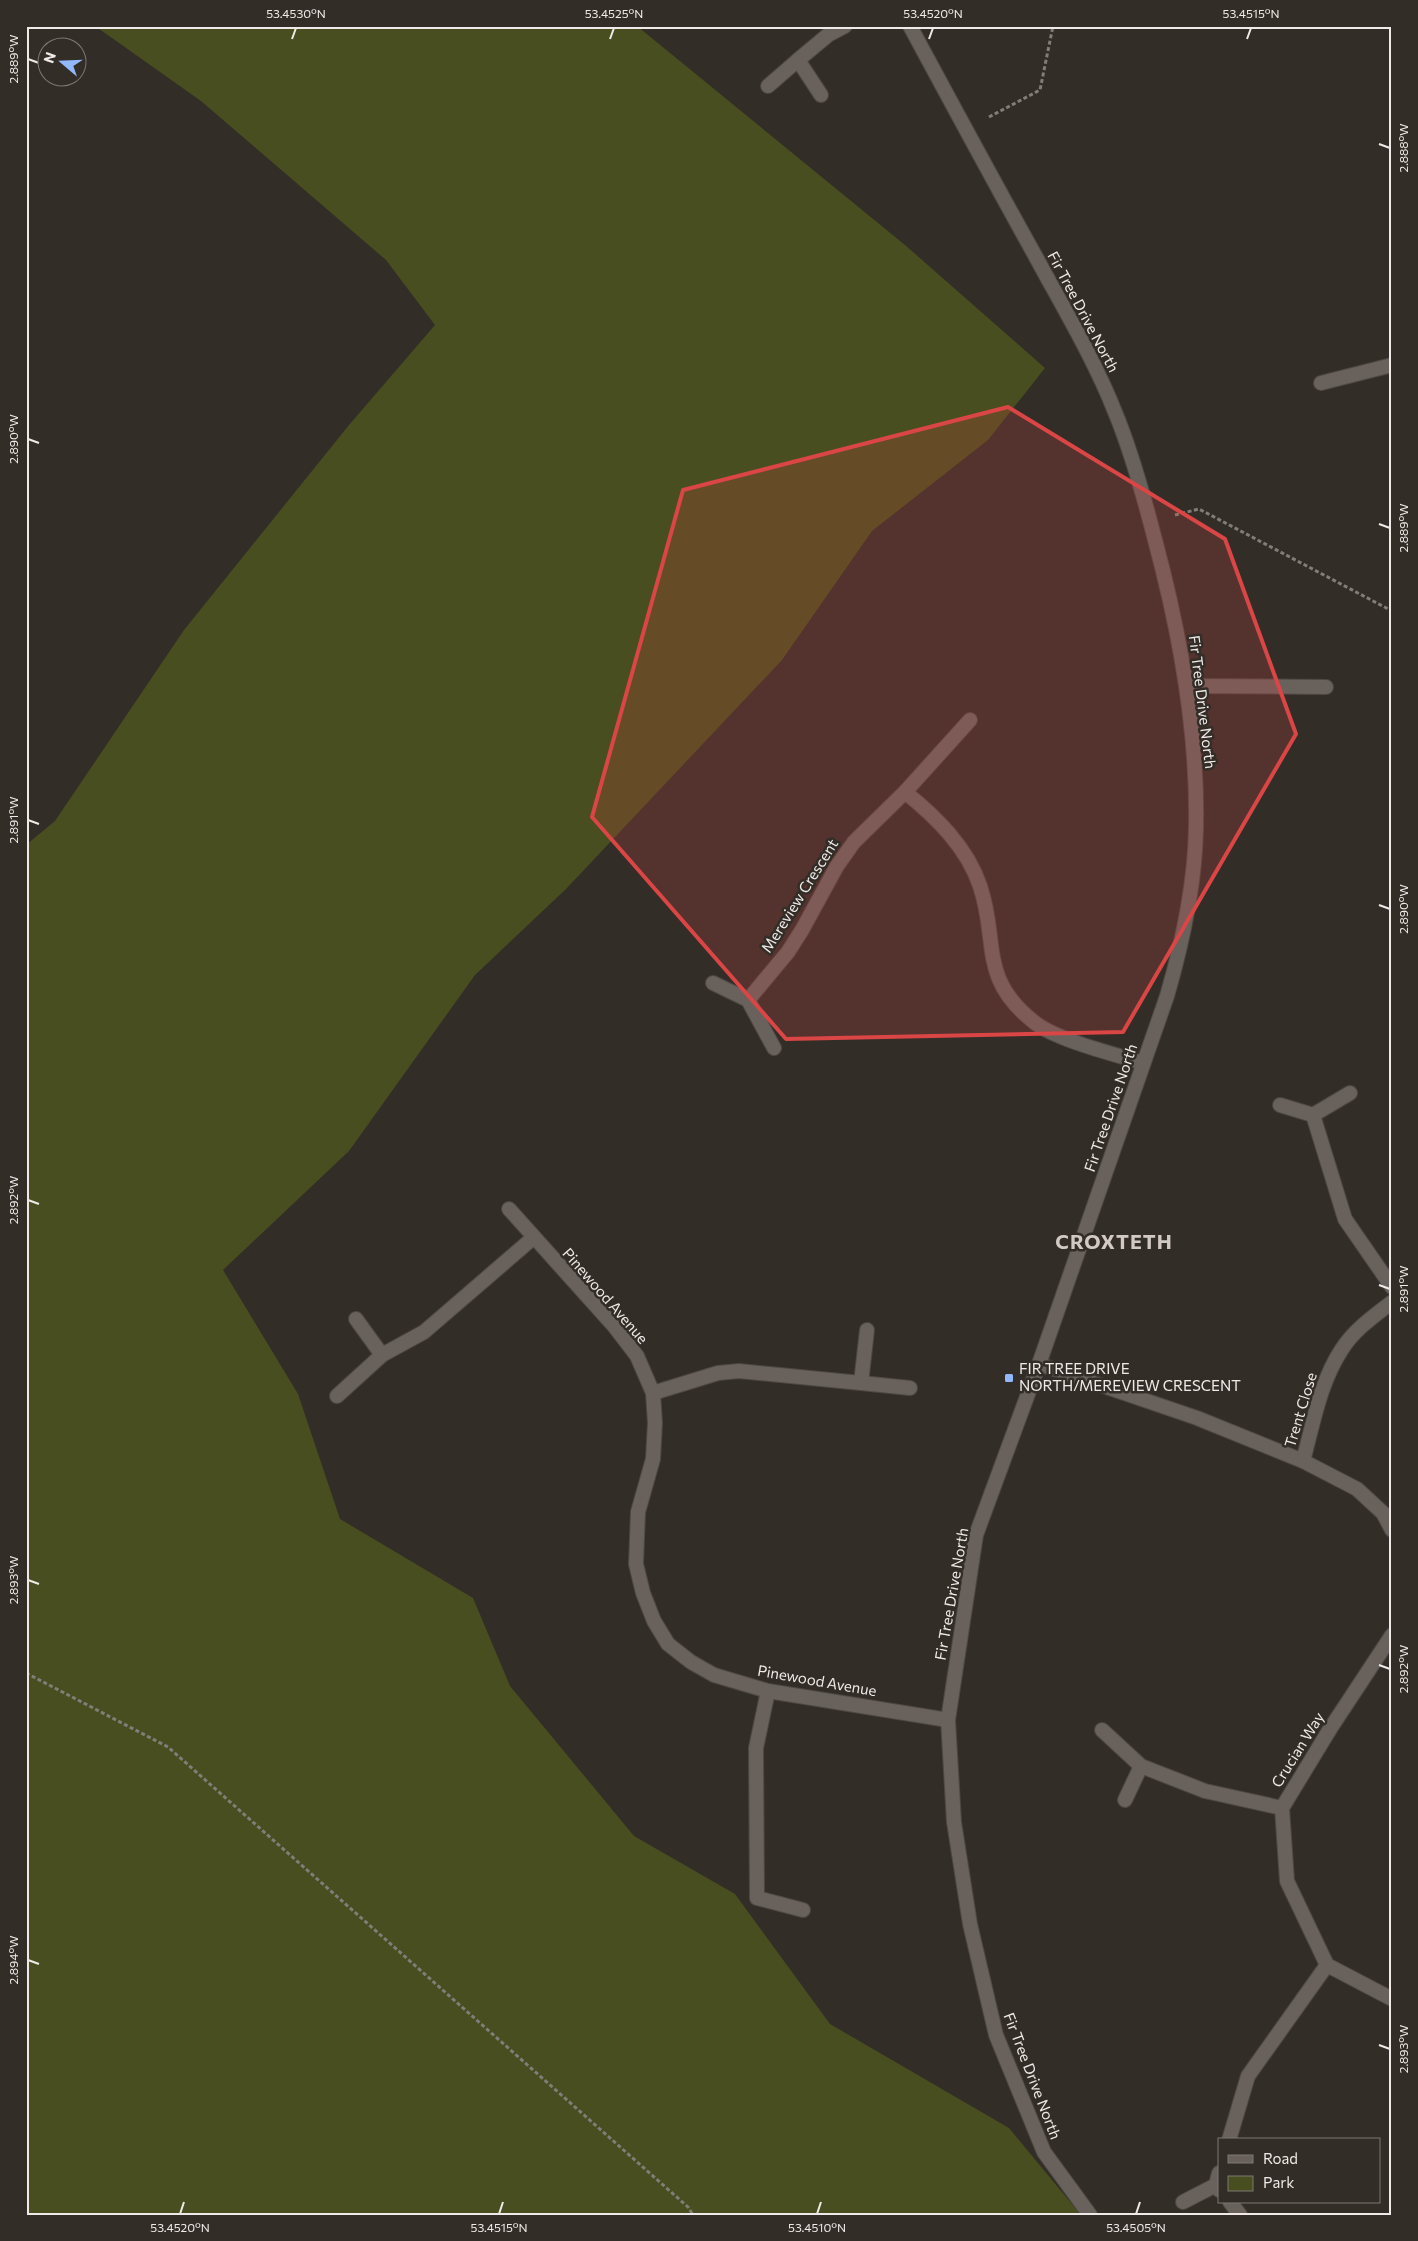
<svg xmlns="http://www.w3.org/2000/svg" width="1418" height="2241" font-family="Commissioner,sans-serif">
	<rect width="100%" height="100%" fill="#332d28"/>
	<!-- green -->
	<polygon fill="#484e1f" points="95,26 637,26 905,245 1045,368 988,440 872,531 782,660 566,889 475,975 349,1151 223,1270 298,1394 340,1519 473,1598 510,1686 634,1836 735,1894 830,2024 1009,2128 1081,2215 26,2215 26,845 55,821 184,630 349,425 435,325 386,260 201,101"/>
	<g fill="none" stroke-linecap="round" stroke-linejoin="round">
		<defs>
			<polyline id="service" points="1187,686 1326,687"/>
			<g id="minor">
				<polyline points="768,86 798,60"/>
				<polyline points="821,95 798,60 828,35 845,26"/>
				<polyline points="1321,383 1392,365"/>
				<polyline points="905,792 970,720"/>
				<polyline points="713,983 748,1000 774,1048"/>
				<path d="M748 1000 788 952 802 930 837 866 854 842 905 792C936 817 967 847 980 886 999 942 978 978 1034 1022 1056 1040 1114 1054 1143 1063"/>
				<polyline points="1350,1093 1313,1115 1345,1219 1392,1287"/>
				<polyline points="1280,1105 1313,1115"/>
				<polyline points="509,1209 614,1326 637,1356 653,1393 655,1423 653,1459 638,1512 636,1564 643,1593 654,1621 668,1644 691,1662 714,1675 768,1691 948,1720"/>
				<polyline points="867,1330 861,1383 910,1388"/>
				<polyline points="382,1355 424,1332 533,1238"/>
				<polyline points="1039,1364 1197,1418 1303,1461 1357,1489 1383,1513 1392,1530"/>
				<polyline points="653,1393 718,1373 739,1371 861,1383"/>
				<polyline points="337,1396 382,1355 356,1319"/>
				<path d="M1303 1461C1313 1424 1320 1382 1342 1349 1354 1330 1374 1316 1392 1302"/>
				<polyline points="1392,1635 1330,1729 1282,1808 1287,1881 1327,1965 1392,1999"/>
				<polyline points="768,1691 756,1748 757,1898 803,1910"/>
				<polyline points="1102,1730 1141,1766 1205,1791 1282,1808"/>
				<polyline points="1125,1800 1141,1766"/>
				<polyline points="1229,2140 1248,2076 1327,1965"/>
				<polyline points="1216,2185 1219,2173"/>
				<polyline points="1183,2202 1216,2185 1219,2190"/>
				<polyline points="1230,2202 1240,2215"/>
			</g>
			<path id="tertiary" d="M910 26C952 104 994 182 1037 259 1064 309 1094 359 1115 412 1132 453 1144 497 1155 540 1180 633 1198 731 1196 828 1195 885 1183 941 1167 996L1039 1364 976 1535 948 1720 954 1822 970 1924 996 2035 1044 2152 1090 2215"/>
		</defs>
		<!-- service casing -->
		<use href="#service" stroke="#4e4844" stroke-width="16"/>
		<!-- minor casing -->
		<use href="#minor" stroke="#4e4844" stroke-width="16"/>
		<!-- tertiary casing -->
		<use href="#tertiary" stroke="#4e4844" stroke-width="16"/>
		<!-- path -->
		<g stroke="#827d78" stroke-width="3" stroke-dasharray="4 2.5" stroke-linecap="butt">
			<polyline points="989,117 1040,90 1053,26"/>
			<polyline points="1175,515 1199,509 1392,611"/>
			<polyline points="26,1673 168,1747 688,2207 693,2215"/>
		</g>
		<!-- service -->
		<use href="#service" stroke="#68615c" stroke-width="14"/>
		<!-- minor -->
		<use href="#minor" stroke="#68615c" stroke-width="14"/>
		<!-- tertiary -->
		<use href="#tertiary" stroke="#68615c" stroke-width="14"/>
	</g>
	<!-- marked area -->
	<path fill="#da4545" fill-opacity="0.2" stroke="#da4545" stroke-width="4" stroke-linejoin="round" d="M1008 407 1225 539 1296 734 1123 1032 786 1039 592 817 683 490Z"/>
	<!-- ticks -->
	<path fill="none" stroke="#efeae7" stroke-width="2" d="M292 39 296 28M610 39 614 28M929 39 933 28M1247 39 1251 28M28 59 39 63M1379 144 1390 148M28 439 39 443M1379 524 1390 528M28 820 39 824M1379 905 1390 909M28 1200 39 1204M1379 1285 1390 1289M28 1580 39 1584M1379 1665 1390 1669M28 1960 39 1964M1379 2045 1390 2049M180 2214 184 2202M499 2214 503 2202M817 2214 821 2202M1136 2214 1140 2202"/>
	<!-- markers -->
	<rect fill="#92b7fd" stroke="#332d28" stroke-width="2" x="1004" y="1373" width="10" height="10" rx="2.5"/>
	<g text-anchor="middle" stroke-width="5" stroke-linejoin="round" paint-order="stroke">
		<!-- street labels -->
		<g font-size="15" fill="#efeae7" stroke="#332d28">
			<text transform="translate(1083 312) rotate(62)" y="5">Fir Tree Drive North</text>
			<text transform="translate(1202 702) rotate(83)" y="5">Fir Tree Drive North</text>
			<text transform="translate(800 896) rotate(-58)" y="5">Mereview Crescent</text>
			<text transform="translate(1111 1108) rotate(-71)" y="5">Fir Tree Drive North</text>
			<text transform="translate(605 1296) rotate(49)" y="5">Pinewood Avenue</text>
			<text transform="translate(1301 1410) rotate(-73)" y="5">Trent Close</text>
			<text transform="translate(952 1594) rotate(-80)" y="5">Fir Tree Drive North</text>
			<text transform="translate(817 1681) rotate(10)" y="5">Pinewood Avenue</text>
			<text transform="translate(1298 1750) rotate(-58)" y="5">Crucian Way</text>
			<text transform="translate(1032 2076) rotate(69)" y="5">Fir Tree Drive North</text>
		</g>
		<!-- poi labels -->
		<g font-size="15" fill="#efeae7" stroke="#332d28" text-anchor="start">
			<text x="1019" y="1374">FIR TREE DRIVE<tspan x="1019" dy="17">NORTH/MEREVIEW CRESCENT</tspan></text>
		</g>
		<!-- district labels -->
		<g font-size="20" font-weight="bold" letter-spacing="1" fill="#d2c9c3" stroke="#332d28">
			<text x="1114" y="1249">CROXTETH</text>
		</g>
	</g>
	<!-- border -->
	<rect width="1418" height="2241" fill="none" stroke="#332d28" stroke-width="55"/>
	<!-- legend -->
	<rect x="1218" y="2138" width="162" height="65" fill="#332d28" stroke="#7e7974"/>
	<rect x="1228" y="2155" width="25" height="8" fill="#68615c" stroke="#7e7974"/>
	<text x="1263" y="2164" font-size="15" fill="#efeae7">Road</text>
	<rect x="1228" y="2176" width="25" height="15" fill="#484e1f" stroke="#7e7974"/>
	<text x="1263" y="2188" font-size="15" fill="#efeae7">Park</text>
	<!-- north arrow -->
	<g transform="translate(62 62) rotate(289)"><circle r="24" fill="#332d28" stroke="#7e7974"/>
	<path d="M0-4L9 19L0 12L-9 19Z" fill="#92b7fd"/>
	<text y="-8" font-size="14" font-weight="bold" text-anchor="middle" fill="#efeae7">N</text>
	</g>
	<rect x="28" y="28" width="1362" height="2186" fill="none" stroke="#efeae7" stroke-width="2"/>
	<g font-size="12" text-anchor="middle" fill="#efeae7">
		<text x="296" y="18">53.4530°N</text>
		<text x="614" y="18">53.4525°N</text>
		<text x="933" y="18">53.4520°N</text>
		<text x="1251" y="18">53.4515°N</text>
		<text transform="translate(14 59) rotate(-90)" y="4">2.889°W</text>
		<text transform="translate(1404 148) rotate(-90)" y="4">2.888°W</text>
		<text transform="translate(14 439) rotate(-90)" y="4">2.890°W</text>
		<text transform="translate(1404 528) rotate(-90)" y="4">2.889°W</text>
		<text transform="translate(14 820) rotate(-90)" y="4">2.891°W</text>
		<text transform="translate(1404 909) rotate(-90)" y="4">2.890°W</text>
		<text transform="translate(14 1200) rotate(-90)" y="4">2.892°W</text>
		<text transform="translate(1404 1289) rotate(-90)" y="4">2.891°W</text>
		<text transform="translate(14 1580) rotate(-90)" y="4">2.893°W</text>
		<text transform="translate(1404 1669) rotate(-90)" y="4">2.892°W</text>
		<text transform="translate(14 1960) rotate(-90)" y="4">2.894°W</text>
		<text transform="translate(1404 2049) rotate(-90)" y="4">2.893°W</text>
		<text x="180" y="2232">53.4520°N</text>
		<text x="499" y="2232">53.4515°N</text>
		<text x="817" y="2232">53.4510°N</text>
		<text x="1136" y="2232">53.4505°N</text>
	</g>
</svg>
